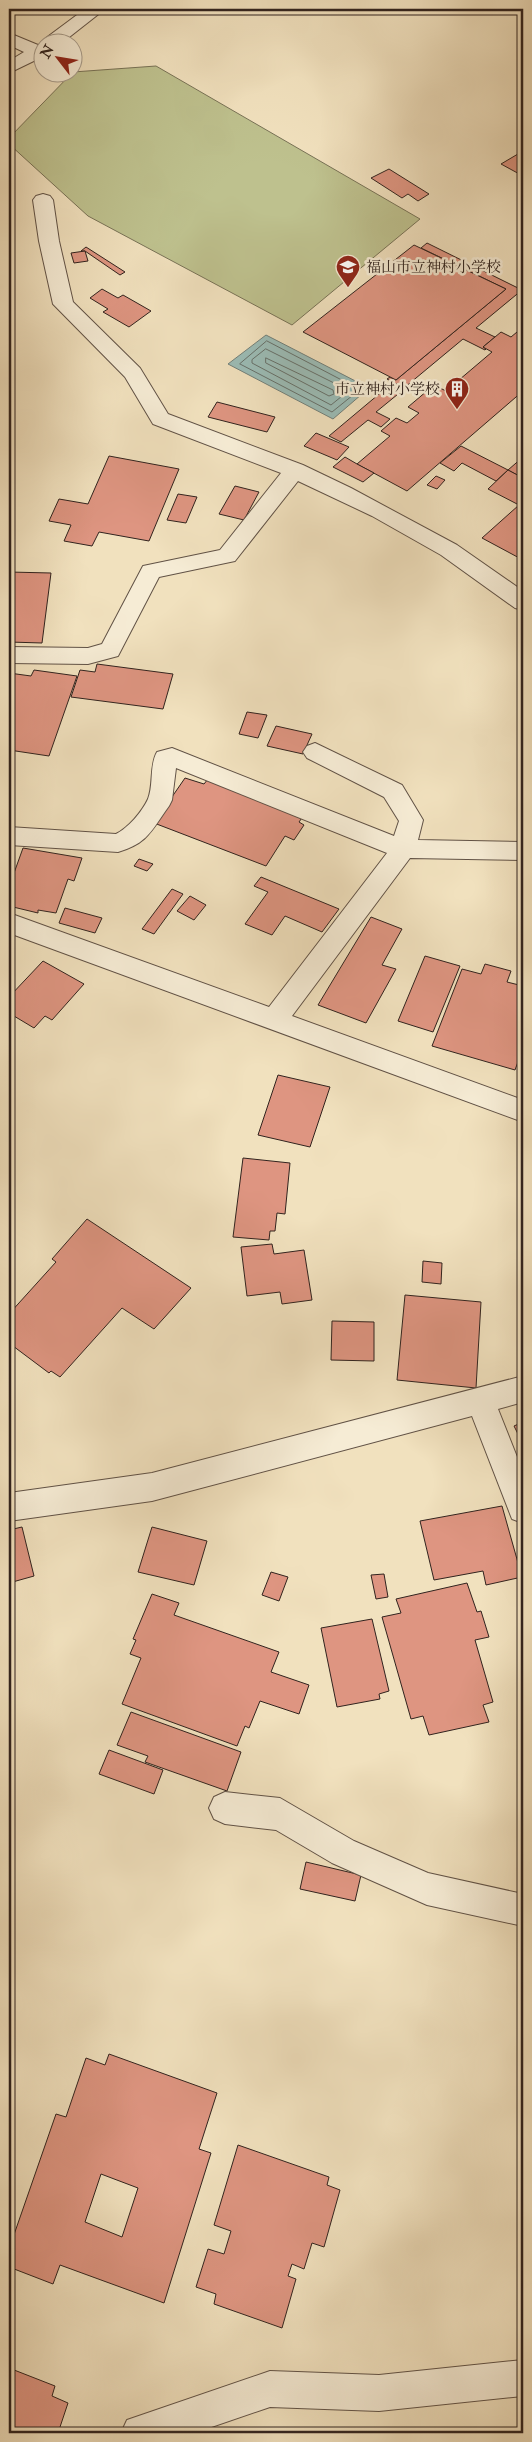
<svg xmlns="http://www.w3.org/2000/svg" width="532" height="2442" font-family="'IM FELL Double Pica','Noto Serif JP',serif">
	<rect width="100%" height="100%" fill="#f1e1be"/>
	<filter id="stains"><feTurbulence type="fractalNoise" baseFrequency=".004" numOctaves="4"/><feColorMatrix values="0 0 0 0 .2 0 0 0 0 .09 0 0 0 0 .02 0 0 0 .5 -.17"/></filter>
	<radialGradient id="worn" r=".72"><stop offset=".6" stop-color="#630" stop-opacity="0"/><stop offset="1" stop-color="#630" stop-opacity=".3"/></radialGradient>
	<!-- green -->
	<polygon fill="#bec18e" stroke="#787256" points="156,66 420,219 292,325 88,216 9,144 9,138 73,72"/>
	<!-- water -->
	<polygon fill="#9bbcb6" stroke="#717f79" points="266,335 369,388 333,419 228,364"/>
	<g fill="none" stroke-linecap="round" stroke-linejoin="round">
		<!-- shore -->
		<g stroke="#66706a" stroke-width="1">
			<polygon points="267,341 357,388 358,391 332,412 240,364"/>
			<polygon points="266,349 346,389 347,392 331,405 252,363 252,360"/>
			<polygon points="266,358 333,390 334,394 329,396 266,363"/>
		</g>
	</g>
	<!-- building -->
	<g fill="#de9581" stroke="#31231e" fill-rule="evenodd">
		<polygon points="523,151 523,176 501,164"/>
		<polygon points="389,169 429,194 418,201 408,194 402,198 371,178"/>
		<polygon points="427,243 522,290 476,328 495,337 483,347 486,349 485,350 463,339 404,388 387,379 390,377 396,380 506,289 421,248"/>
		<polygon points="414,245 506,289 396,380 303,332"/>
		<polygon points="86,247 125,272 120,275 85,251 81,251"/>
		<polygon points="85,251 88,261 74,263 71,253"/>
		<polygon points="102,289 118,298 123,295 151,311 129,327 103,312 108,309 90,298"/>
		<polygon points="523,327 523,391 407,491 357,464 390,436 381,431 396,418 407,423 419,413 408,407 434,385 446,391 492,352 483,347 501,332 511,337"/>
		<polygon points="391,384 403,390 376,412 390,419 381,427 368,420 341,442 329,436"/>
		<polygon points="217,402 275,417 267,432 208,417"/>
		<polygon points="316,433 349,447 337,460 304,446"/>
		<polygon points="461,446 508,470 496,481 462,463 454,471 440,463"/>
		<polygon points="109,456 179,469 149,541 99,532 92,546 64,541 71,525 49,521 59,499 88,504"/>
		<polygon points="345,457 357,464 374,473 363,482 333,467"/>
		<polygon points="523,457 523,478 508,470"/>
		<polygon points="508,470 523,478 523,560 482,538 519,505 488,489"/>
		<polygon points="436,476 445,480 437,489 427,485"/>
		<polygon points="235,486 259,492 244,520 219,514"/>
		<polygon points="178,494 197,497 186,523 167,520"/>
		<polygon points="9,572 51,573 42,643 9,642"/>
		<polygon points="97,664 173,674 163,709 71,697 80,670 95,672"/>
		<polygon points="34,670 77,676 49,756 9,750 9,673 31,676"/>
		<polygon points="247,712 267,715 258,738 239,734"/>
		<polygon points="276,726 312,734 303,754 267,746"/>
		<polygon points="185,778 204,784 208,779 304,815 299,822 304,825 294,840 285,836 266,866 154,823"/>
		<polygon points="23,848 82,858 74,881 68,879 56,913 38,910 38,913 9,906 9,887"/>
		<polygon points="139,859 153,864 147,871 134,866"/>
		<polygon points="261,877 339,909 322,932 285,916 272,935 245,924 268,892 254,886"/>
		<polygon points="172,889 183,894 154,934 142,929"/>
		<polygon points="190,896 206,905 194,920 177,911"/>
		<polygon points="65,908 102,918 95,933 59,923"/>
		<polygon points="371,917 402,929 382,965 396,969 366,1023 318,1005"/>
		<polygon points="425,956 460,966 433,1032 398,1021"/>
		<polygon points="43,961 84,984 52,1020 45,1016 34,1028 9,1013 9,997"/>
		<polygon points="485,964 511,971 507,982 523,986 523,1048 515,1070 432,1046 462,969 481,974"/>
		<polygon points="278,1075 330,1087 310,1147 258,1135"/>
		<polygon points="243,1158 290,1163 285,1214 277,1213 275,1231 270,1231 269,1240 233,1237"/>
		<polygon points="87,1219 191,1288 154,1329 122,1308 60,1377 51,1371 49,1373 9,1343 9,1314 56,1262 52,1259"/>
		<polygon points="272,1244 274,1254 304,1250 312,1300 282,1304 280,1292 247,1296 241,1247"/>
		<polygon points="423,1261 442,1263 441,1284 422,1282"/>
		<polygon points="405,1295 481,1302 476,1388 397,1380"/>
		<polygon points="332,1321 374,1322 374,1361 331,1360"/>
		<polygon points="523,1422 523,1444 514,1426"/>
		<polygon points="502,1506 522,1577 486,1585 483,1571 434,1580 420,1521"/>
		<polygon points="22,1527 34,1576 9,1583 9,1530"/>
		<polygon points="152,1527 207,1541 194,1585 138,1572"/>
		<polygon points="271,1572 288,1577 279,1601 262,1595"/>
		<polygon points="384,1574 388,1597 376,1599 371,1575"/>
		<polygon points="467,1583 477,1612 481,1611 489,1637 475,1640 493,1702 483,1705 489,1722 429,1735 423,1716 411,1719 382,1617 401,1613 396,1599"/>
		<polygon points="152,1594 179,1603 174,1615 279,1652 271,1672 309,1685 299,1714 260,1701 249,1728 245,1726 237,1746 122,1704 141,1658 130,1654 136,1640 133,1639"/>
		<polygon points="372,1619 389,1691 379,1694 380,1699 337,1707 321,1628"/>
		<polygon points="131,1712 241,1752 227,1791 145,1762 148,1756 117,1745"/>
		<polygon points="109,1750 163,1770 154,1794 99,1774"/>
		<polygon points="306,1862 361,1875 355,1901 300,1889"/>
		<path d="M109 2054 217 2093 199 2149 211 2153 164 2303 60 2265 53 2284 9 2267V2249L56 2114 66 2117 86 2058 105 2065ZM101 2174 138 2188 122 2237 85 2222Z"/>
		<polygon points="238,2145 329,2177 327,2185 340,2190 324,2247 312,2243 304,2269 292,2264 288,2276 296,2279 282,2328 214,2304 216,2294 196,2287 208,2249 224,2254 231,2231 214,2225"/>
		<polygon points="9,2368 55,2386 52,2396 68,2403 58,2433 9,2433"/>
		<polygon points="209,2425 226,2433 206,2433"/>
	</g>
	<g fill="none" stroke-linecap="round" stroke-linejoin="round">
		<defs>
			<g id="minor">
				<polygon points="85,9 105,9 63,42 43,42 46,38"/>
				<polygon points="9,33 38,45 42,44 42,57 9,73 9,61 24,52 9,45"/>
				<polygon points="43,194 50,196 53,200 59,241 73,302 140,368 168,414 303,465 351,488 457,545 523,591 523,610 515,608 441,555 372,516 298,481 235,561 159,577 118,656 88,664 9,663 9,647 88,648 102,644 143,566 220,550 281,473 153,424 125,377 53,304 39,241 33,200 36,196"/>
				<path d="M315 743 402 785 423 820 418 840 523 842V860L410 858 292 1016 523 1100V1122L9 933V913L269 1007 387 853 176 768 172 800 169 806C151 831 148 843 118 852L9 845V827L116 834C128 828 142 812 148 799 154 784 149 766 157 752L172 748 394 836 399 821 384 797 307 758 303 752 307 746Z"/>
				<polygon points="523,1376 523,1402 498,1409 523,1472 523,1523 512,1519 472,1416 152,1501 9,1521 9,1493 152,1473"/>
				<polygon points="225,1792 280,1798 354,1841 428,1873 523,1894 523,1926 427,1905 332,1863 276,1830 225,1824 214,1819 209,1808 214,1797"/>
				<polygon points="523,2360 523,2396 379,2411 270,2407 194,2433 121,2433 127,2420 270,2371 379,2375"/>
			</g>
		</defs>
		<!-- minor casing -->
		<use href="#minor" stroke="#615246" stroke-width="2"/>
		<!-- minor -->
		<use href="#minor" fill="#f6ecd5" fill-rule="evenodd"/>
	</g>
	<!-- icons -->
	<defs>
		<symbol id="school-pin" viewBox="-11 -11 22 30"><path d="M0 17L-7.5 6A9.5 9.5 0 1 1 7.5 6Z" fill="#8f2418" stroke="#f6ecd5"/><path d="M0-5L7-2L0 1L-7-2ZM-4 1L0 2.5L4 1V4Q0 6-4 4Z" fill="#fff"/></symbol>
		<symbol id="building-pin" viewBox="-11 -11 22 30"><path d="M0 17L-7.5 6A9.5 9.5 0 1 1 7.5 6Z" fill="#8f2418" stroke="#f6ecd5"/><path d="M-4-6H4V6H1V3H-1V6H-4ZM-2.5-4.3h1.7v1.8h-1.7ZM.8-4.3h1.7v1.8H.8ZM-2.5-1h1.7V.8h-1.7ZM.8-1h1.7V.8H.8Z" fill="#fff"/></symbol>
	</defs>
	<g fill-rule="evenodd">
		<use href="#school-pin" x="334" y="253" width="28" height="38"/>
		<use href="#building-pin" x="443" y="375" width="28" height="38"/>
	</g>
	<g text-anchor="middle" stroke-width="5" stroke-linejoin="round" paint-order="stroke">
		<!-- far-poi labels -->
		<g font-size="15" fill="#31231e" stroke="#f6ecd5" text-anchor="start">
			<text x="366" y="272">福山市立神村小学校</text>
			<text x="440" y="394" text-anchor="end">市立神村小学校</text>
		</g>
	</g>
	<!-- margin -->
	<rect width="532" height="2442" fill="none" stroke="#f1e1be" stroke-width="30"/>
	<rect x="10" y="10" width="512" height="2422" fill="none" stroke="#31231e" stroke-width="2.5"/>
	<rect x="15" y="15" width="502" height="2412" fill="none" stroke="#31231e"/>
	<!-- north arrow -->
	<g transform="translate(58 58) rotate(301)"><circle r="24" fill="#f6ecd5" stroke="#a79c8c"/>
	<path d="M0-4L9 19L0 12L-9 19Z" fill="#8f2418"/>
	<text y="-8" font-size="14" font-weight="bold" text-anchor="middle" fill="#31231e">N</text>
	</g>
	<rect width="100%" height="100%" filter="url(#stains)"/>
	<rect width="100%" height="100%" fill="url(#worn)"/>
</svg>
